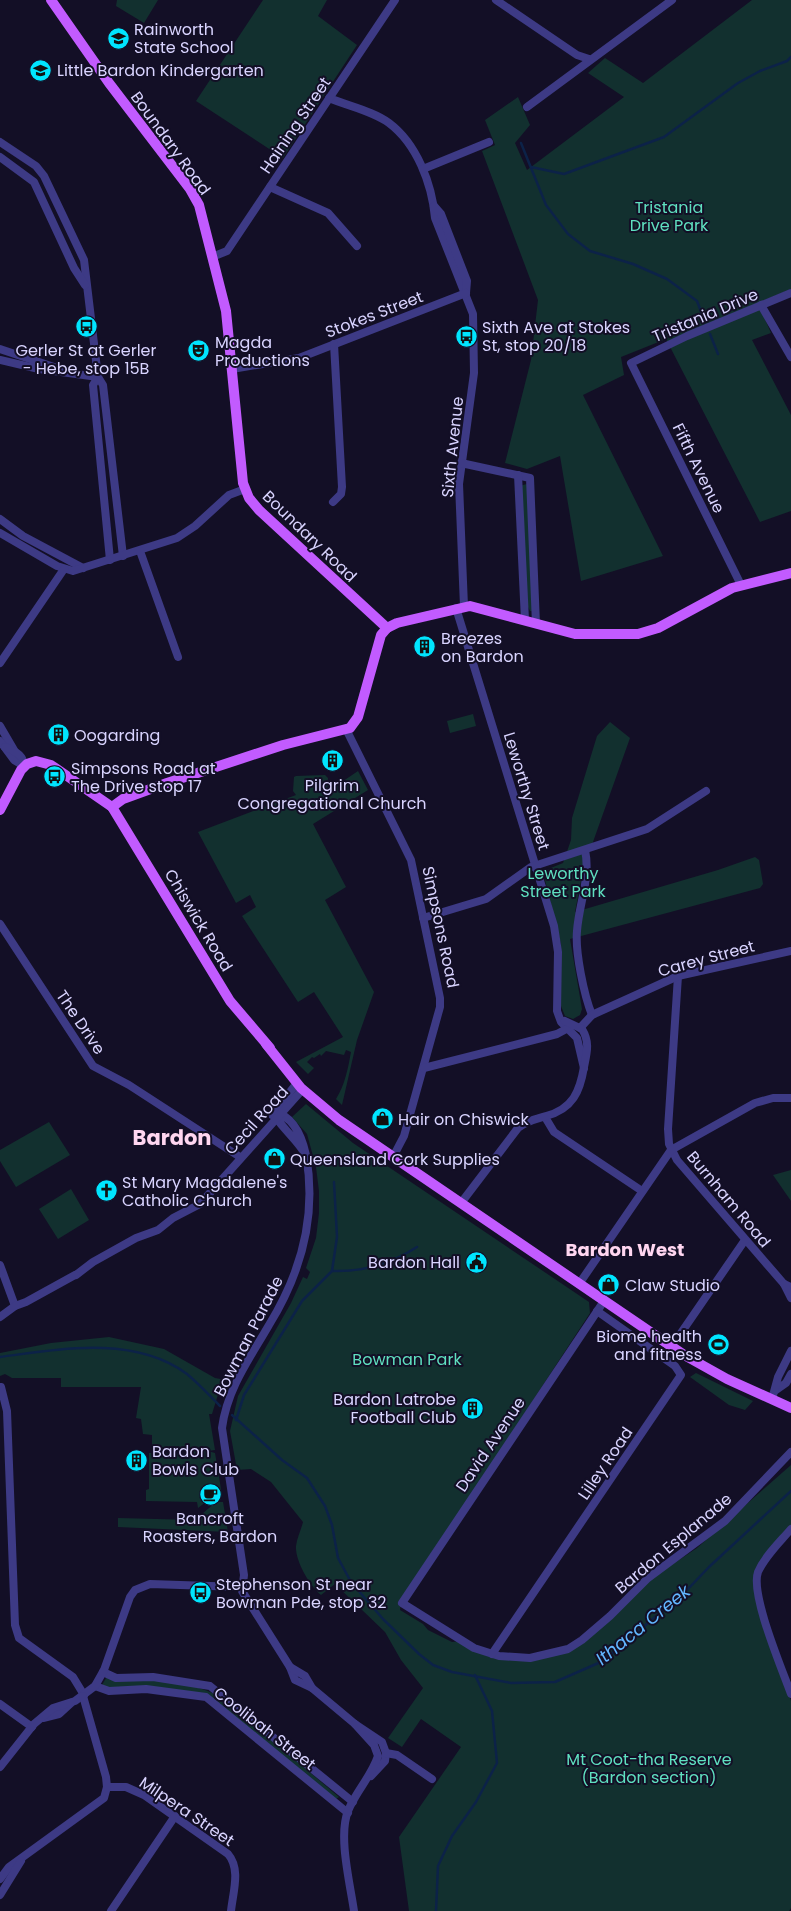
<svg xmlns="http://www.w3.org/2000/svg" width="791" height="1911" font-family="Poppins,sans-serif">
	<rect width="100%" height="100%" fill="#130f26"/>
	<!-- green -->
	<g fill="#12302f">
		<polygon points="117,0 158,0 144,23 116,6"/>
		<polygon points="263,0 327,0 318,16 357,45 283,158 196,101"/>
		<polygon points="752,0 791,0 791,289 758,303 771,333 752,340 791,415 791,511 760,522 666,339 621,357 624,375 583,395 663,556 581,581 560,456 527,469 505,463 531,360 538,300 482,151 495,145 485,120 518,97 530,125 515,143 527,170 624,97 588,73 605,58 643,83"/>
		<polygon points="531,483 532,611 530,611 528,607 519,486"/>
		<polygon points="473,714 476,726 450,733 447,721"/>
		<polygon points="610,722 630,738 583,870 575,912 718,870 755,857 759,860 763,884 760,888 570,939 582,1009 580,1015 573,1019 565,1016 561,1006 561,944 544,876 546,870 563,863 571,840 572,818 597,736"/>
		<path d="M358 771 368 790 313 824 346 887 325 900 374 992 357 1040 342 1105 336 1099C345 1085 348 1068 351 1052L346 1050 344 1055 326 1051 321 1056 320 1054 314 1058 312 1057 307 1062 314 1068 308 1074 296 1062 343 1037 314 992 298 1002 242 916 256 907 250 895 236 903 198 832 296 795 293 791 294 777 296 776 325 775 328 778 327 792Z"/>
		<path d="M306 1104 353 1143 589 1302 590 1313 401 1602 400 1610 423 1624 428 1630 452 1642 462 1641 498 1658 568 1651 649 1580 697 1548 791 1465V1525L756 1571 763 1619 791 1701V1908L789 1911H409L399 1837 461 1747 421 1719 402 1747 388 1738 423 1688 401 1660 385 1632 335 1584 321 1595C310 1586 295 1561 296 1546 297 1538 301 1530 303 1522L271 1482 251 1469 237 1470 230 1431 238 1396 291 1303 303 1277 307 1279 310 1272 306 1268 316 1238 319 1213V1191L316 1167 307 1134 292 1117Z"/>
		<polygon points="49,1122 70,1155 16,1187 0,1161 0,1150"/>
		<polygon points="791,1170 791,1201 773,1175"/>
		<polygon points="71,1189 89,1220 58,1239 39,1209"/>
		<polygon points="109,1337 164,1349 215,1378 226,1380 220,1388 212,1414 209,1414 215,1450 208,1451 215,1453 222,1495 211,1498 198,1508 197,1502 146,1501 146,1490 149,1489 149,1453 194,1454 194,1448 152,1447 152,1435 143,1434 141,1419 136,1418 141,1387 61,1387 61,1378 12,1378 5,1374 0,1376 0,1353 51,1343"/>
		<polygon points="696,1373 753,1401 745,1410 729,1405 690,1377"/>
		<polygon points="216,1502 223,1502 228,1532 118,1527 118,1518 195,1520"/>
		<path d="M106 1678C138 1676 194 1681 222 1698L339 1797 336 1799 207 1695 140 1686 110 1688 102 1685Z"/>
	</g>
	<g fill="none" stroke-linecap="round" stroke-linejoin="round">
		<!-- stream -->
		<g stroke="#0c2248" stroke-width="2.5">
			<polyline points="521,143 546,205 568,234 590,251 633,264 667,279 697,301 705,322"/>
			<polyline points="531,167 564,174 664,137 738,83 760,71 787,61 791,57"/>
			<polyline points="710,334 718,354"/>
			<path d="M332 1271C363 1272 392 1263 417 1247"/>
			<path d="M0 1357C60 1349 134 1335 187 1374 199 1384 209 1395 220 1406"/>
			<polyline points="232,1415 282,1460 307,1478 325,1506 332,1525 338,1558 351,1582 383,1619 419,1654 433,1665 452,1672 511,1683 555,1682 603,1661 687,1590 709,1567 791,1491"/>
			<polyline points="236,1420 244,1395 302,1301 332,1271 337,1237 334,1182"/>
			<polyline points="436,1911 438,1866 452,1836 476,1802 497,1763 492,1711 475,1675"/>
		</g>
		<!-- minor -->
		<g stroke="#3d3a85" stroke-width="8">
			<polyline points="496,0 577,55 589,59"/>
			<path d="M329 98C348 106 373 111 389 123 417 144 432 184 435 218L473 314 474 373 459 484 464 606"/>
			<polyline points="527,107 672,0"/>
			<polyline points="0,142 36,166 44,176 84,260 98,377 103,385 123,556"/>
			<polyline points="0,157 34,182 74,268 85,285"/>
			<polyline points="423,169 489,142"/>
			<polyline points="270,187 328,213 357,246"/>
			<polyline points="434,206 441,214 467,281 466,293"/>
			<polyline points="212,257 227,251 395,0"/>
			<polyline points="761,305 791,357"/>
			<polyline points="0,349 60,369"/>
			<polyline points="0,360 39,369 98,377"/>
			<polyline points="232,369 299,358 466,293"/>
			<polyline points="98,377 93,385 110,560"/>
			<polyline points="461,463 530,478 536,624"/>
			<polyline points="518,475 525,620"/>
			<polyline points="333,502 341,494 342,487 334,344"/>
			<polyline points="0,519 23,536 83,568"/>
			<polyline points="0,533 57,566 73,571 177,538 195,526 229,495 245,489"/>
			<polyline points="140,551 178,657"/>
			<polyline points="741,585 631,363 687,336 791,293"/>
			<polyline points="456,608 554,926 558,952 557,1011 561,1022 577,1038 584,1068"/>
			<polyline points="0,663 64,569"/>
			<polyline points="0,726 14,750"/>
			<polyline points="346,729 411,860 440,998 440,1007 404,1136 393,1157"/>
			<polyline points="0,741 14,760 24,766"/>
			<path d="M5 747C14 750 24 755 24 766"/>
			<path d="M585 850C591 878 579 903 577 931 575 952 584 995 592 1015"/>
			<polyline points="423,918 486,899 531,867 647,829 706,791"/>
			<polyline points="0,924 93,1066 129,1085 240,1157"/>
			<polyline points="678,976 668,1129 669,1144 677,1160 784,1284 791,1287"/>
			<polyline points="580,1028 592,1015 678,976 791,951"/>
			<polyline points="424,1068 557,1034 570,1027"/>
			<polyline points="272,1115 297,1083"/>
			<polyline points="545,1117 554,1132 642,1191"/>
			<path d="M305 1154C298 1140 276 1123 274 1112 293 1116 302 1137 306 1155 317 1216 301 1273 269 1325 250 1358 227 1389 222 1428L244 1575 242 1591 290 1667 295 1680 312 1688"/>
			<path d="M461 1203 518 1128C526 1121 536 1119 546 1116 573 1109 580 1091 584 1067 587 1052 590 1042 582 1029L565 1021"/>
			<polyline points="0,1265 15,1306"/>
			<polyline points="76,1275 93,1262 136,1238 158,1230 173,1218 200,1204 302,1090"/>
			<polyline points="579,1284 671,1150 755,1103 773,1098 791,1098"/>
			<polyline points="784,1284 791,1298"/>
			<polyline points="604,1301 402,1603 474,1648 499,1656 530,1658 568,1649 582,1640 610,1616 648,1578 725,1521 791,1452"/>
			<polyline points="0,1317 15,1306 26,1302 75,1275"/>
			<polyline points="681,1333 745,1240"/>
			<polyline points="1,1387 7,1411 15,1625 19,1638 73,1677 84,1695"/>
			<polyline points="776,1390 786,1383 791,1374"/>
			<polyline points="772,1399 778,1377 791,1351"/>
			<path d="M791 1529C780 1542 765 1556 758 1572 750 1594 782 1669 791 1694"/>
			<polyline points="492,1654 681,1375 675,1366 597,1311"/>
			<polyline points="290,1667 305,1676 312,1688 355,1724 382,1742 386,1753 385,1761 371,1776"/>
			<polyline points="103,1672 116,1678 153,1677 210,1686 353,1802"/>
			<polyline points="95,1686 109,1691 146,1689 206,1697 348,1813"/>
			<polyline points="0,1704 32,1727"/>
			<polyline points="43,1718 59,1714 71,1703"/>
			<polyline points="386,1753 397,1755 432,1779"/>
			<polyline points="0,1767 34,1724 53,1708 75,1701 95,1686 104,1670 130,1597 135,1590 150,1584 241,1587"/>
			<path d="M107 1787H126L144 1795 228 1854C241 1869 233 1892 231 1911"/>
			<polyline points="0,1879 9,1867 104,1798 107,1787 106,1777 83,1696"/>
			<polyline points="0,1895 21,1861"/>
			<polyline points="111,1911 175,1816"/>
			<path d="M354 1911C350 1883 338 1836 348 1811 356 1791 371 1777 378 1756L374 1745 355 1724"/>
		</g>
		<!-- major -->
		<g stroke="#c25bff" stroke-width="10">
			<polyline points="51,0 109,83 190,189 199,205 226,311 243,483 249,498 259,510 387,628"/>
			<polyline points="112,807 123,799 167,783 283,745 350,728 358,717 381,635 387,628 397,623 470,606 575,634 638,634 658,628 732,588 791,573"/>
			<polyline points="0,810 21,770 27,764 36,761 51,765 112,807 230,1001 270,1048"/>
			<polyline points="266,1044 301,1088 339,1120 684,1355 727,1379 791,1408"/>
		</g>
	</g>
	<!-- icons -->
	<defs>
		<symbol id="school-disc" viewBox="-11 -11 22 22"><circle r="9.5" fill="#00e5ff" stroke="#130f26"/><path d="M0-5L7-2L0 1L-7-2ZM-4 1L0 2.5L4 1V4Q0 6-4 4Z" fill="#111"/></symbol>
		<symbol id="bus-disc" viewBox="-11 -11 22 22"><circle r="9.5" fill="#00e5ff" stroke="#130f26"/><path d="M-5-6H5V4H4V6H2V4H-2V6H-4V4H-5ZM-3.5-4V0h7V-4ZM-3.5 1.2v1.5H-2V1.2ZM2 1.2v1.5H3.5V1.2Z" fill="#111"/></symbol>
		<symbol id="theatre-disc" viewBox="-11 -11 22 22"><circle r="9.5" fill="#00e5ff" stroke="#130f26"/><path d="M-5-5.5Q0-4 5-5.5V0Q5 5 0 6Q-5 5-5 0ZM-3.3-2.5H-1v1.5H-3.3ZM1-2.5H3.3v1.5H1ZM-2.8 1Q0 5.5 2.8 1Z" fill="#111"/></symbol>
		<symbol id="building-disc" viewBox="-11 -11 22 22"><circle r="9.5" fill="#00e5ff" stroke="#130f26"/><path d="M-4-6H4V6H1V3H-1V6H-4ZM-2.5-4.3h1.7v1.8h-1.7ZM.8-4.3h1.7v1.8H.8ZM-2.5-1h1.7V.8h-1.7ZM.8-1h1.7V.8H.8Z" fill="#111"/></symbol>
		<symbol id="shop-disc" viewBox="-11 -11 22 22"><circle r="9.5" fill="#00e5ff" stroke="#130f26"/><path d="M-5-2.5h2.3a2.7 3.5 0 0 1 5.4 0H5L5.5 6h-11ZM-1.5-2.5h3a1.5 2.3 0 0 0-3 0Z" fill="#111"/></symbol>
		<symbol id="church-disc" viewBox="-11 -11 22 22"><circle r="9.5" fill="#00e5ff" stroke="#130f26"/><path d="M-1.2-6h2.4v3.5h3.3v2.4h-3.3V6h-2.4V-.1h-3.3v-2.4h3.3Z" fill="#111"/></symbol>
		<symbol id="civic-disc" viewBox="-11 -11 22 22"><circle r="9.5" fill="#00e5ff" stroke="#130f26"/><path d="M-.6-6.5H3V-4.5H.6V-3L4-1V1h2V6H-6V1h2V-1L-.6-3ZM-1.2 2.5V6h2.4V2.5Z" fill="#111"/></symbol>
		<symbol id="stadium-disc" viewBox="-11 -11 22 22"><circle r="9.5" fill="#00e5ff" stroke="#130f26"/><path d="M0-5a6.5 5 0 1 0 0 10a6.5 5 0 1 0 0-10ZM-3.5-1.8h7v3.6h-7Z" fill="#111"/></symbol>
		<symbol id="cafe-disc" viewBox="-11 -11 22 22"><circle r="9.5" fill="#00e5ff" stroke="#130f26"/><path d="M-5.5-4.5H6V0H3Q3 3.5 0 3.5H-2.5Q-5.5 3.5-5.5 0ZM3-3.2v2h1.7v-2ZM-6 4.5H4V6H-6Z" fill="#111"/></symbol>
	</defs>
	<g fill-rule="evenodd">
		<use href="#school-disc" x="106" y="26" width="25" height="25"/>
		<use href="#school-disc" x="28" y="58" width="25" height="25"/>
		<use href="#bus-disc" x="74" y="314" width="25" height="25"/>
		<use href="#bus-disc" x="454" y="324" width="25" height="25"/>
		<use href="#theatre-disc" x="186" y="338" width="25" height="25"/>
		<use href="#building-disc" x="412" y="634" width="25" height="25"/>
		<use href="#building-disc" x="46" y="722" width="25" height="25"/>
		<use href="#building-disc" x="320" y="748" width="25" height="25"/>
		<use href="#bus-disc" x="42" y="764" width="25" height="25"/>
		<use href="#shop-disc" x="370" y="1106" width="25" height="25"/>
		<use href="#shop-disc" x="262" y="1146" width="25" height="25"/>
		<use href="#church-disc" x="94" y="1178" width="25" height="25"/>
		<use href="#civic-disc" x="464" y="1250" width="25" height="25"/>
		<use href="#shop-disc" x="596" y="1272" width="25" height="25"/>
		<use href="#stadium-disc" x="706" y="1332" width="25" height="25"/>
		<use href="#building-disc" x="460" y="1396" width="25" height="25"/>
		<use href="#building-disc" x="124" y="1448" width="25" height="25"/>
		<use href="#cafe-disc" x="198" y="1482" width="25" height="25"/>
		<use href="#bus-disc" x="188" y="1580" width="25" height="25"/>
	</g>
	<g text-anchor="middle" stroke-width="4" stroke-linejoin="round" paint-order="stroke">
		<!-- poi labels -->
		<g font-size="16" fill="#d9d4ff" stroke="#130f26" text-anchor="start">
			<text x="134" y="35">Rainworth<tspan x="134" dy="18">State School</tspan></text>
			<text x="57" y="76">Little Bardon Kindergarten</text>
			<text x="482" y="333">Sixth Ave at Stokes<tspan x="482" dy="18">St, stop 20/18</tspan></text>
			<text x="215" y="348">Magda<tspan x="215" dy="18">Productions</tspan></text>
			<text x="86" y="356" text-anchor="middle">Gerler St at Gerler<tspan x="86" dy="18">- Hebe, stop 15B</tspan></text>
			<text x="441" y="644">Breezes<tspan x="441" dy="18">on Bardon</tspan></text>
			<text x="74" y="741">Oogarding</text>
			<text x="71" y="774">Simpsons Road at<tspan x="71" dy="18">The Drive stop 17</tspan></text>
			<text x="332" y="791" text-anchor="middle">Pilgrim<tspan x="332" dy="18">Congregational Church</tspan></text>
			<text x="398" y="1125">Hair on Chiswick</text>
			<text x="290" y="1165">Queensland Cork Supplies</text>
			<text x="122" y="1188">St Mary Magdalene's<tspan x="122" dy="18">Catholic Church</tspan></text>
			<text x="460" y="1268" text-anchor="end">Bardon Hall</text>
			<text x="625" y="1291">Claw Studio</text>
			<text x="702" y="1342" text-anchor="end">Biome health<tspan x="702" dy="18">and fitness</tspan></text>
			<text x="456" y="1405" text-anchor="end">Bardon Latrobe<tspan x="456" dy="18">Football Club</tspan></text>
			<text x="152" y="1457">Bardon<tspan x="152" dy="18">Bowls Club</tspan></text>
			<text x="210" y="1524" text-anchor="middle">Bancroft<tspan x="210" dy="18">Roasters, Bardon</tspan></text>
			<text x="216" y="1590">Stephenson St near<tspan x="216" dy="18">Bowman Pde, stop 32</tspan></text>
		</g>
		<!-- street labels -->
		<g font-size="16" fill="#d9d4ff" stroke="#130f26">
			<text transform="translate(295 125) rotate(-56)" y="6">Haining Street</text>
			<text transform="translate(171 143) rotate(54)" y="6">Boundary Road</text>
			<text transform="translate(374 314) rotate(-21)" y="6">Stokes Street</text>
			<text transform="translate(705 315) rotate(-23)" y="6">Tristania Drive</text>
			<text transform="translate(452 447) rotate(-84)" y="6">Sixth Avenue</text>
			<text transform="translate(699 468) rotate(64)" y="6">Fifth Avenue</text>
			<text transform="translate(310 536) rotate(44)" y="6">Boundary Road</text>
			<text transform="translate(527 791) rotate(73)" y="6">Leworthy Street</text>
			<text transform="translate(199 920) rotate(59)" y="6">Chiswick Road</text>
			<text transform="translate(441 927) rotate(78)" y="6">Simpsons Road</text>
			<text transform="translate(706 958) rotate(-15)" y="6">Carey Street</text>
			<text transform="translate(81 1022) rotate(56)" y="6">The Drive</text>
			<text transform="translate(256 1120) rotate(-48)" y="6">Cecil Road</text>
			<text transform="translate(729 1199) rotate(50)" y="6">Burnham Road</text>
			<text transform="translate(248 1336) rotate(-63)" y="6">Bowman Parade</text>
			<text transform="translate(490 1444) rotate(-56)" y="6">David Avenue</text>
			<text transform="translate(605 1463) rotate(-56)" y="6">Lilley Road</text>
			<text transform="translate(673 1543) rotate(-40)" y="6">Bardon Esplanade</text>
			<text transform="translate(265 1728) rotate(38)" y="6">Coolibah Street</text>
			<text transform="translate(187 1811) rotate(34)" y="6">Milpera Street</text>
		</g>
		<!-- park labels -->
		<g font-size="16" fill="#5fe0c0" stroke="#130f26">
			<text x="669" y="213">Tristania<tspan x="669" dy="18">Drive Park</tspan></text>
			<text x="563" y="879">Leworthy<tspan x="563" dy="18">Street Park</tspan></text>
			<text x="407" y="1365">Bowman Park</text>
			<text x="649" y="1765">Mt Coot-tha Reserve<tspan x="649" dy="18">(Bardon section)</tspan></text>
		</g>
		<!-- neighbourhood labels -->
		<g font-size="18" font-weight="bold" fill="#ffd6f0" stroke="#130f26">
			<text x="625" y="1256">Bardon West</text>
		</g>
		<!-- water labels -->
		<g font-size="18" font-style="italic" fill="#62b6ff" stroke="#130f26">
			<text transform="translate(643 1625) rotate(-39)" y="6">Ithaca Creek</text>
		</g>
		<!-- district labels -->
		<g font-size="21" font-weight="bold" fill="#ffd6f0" stroke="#130f26">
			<text x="172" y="1145">Bardon</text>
		</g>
	</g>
</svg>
